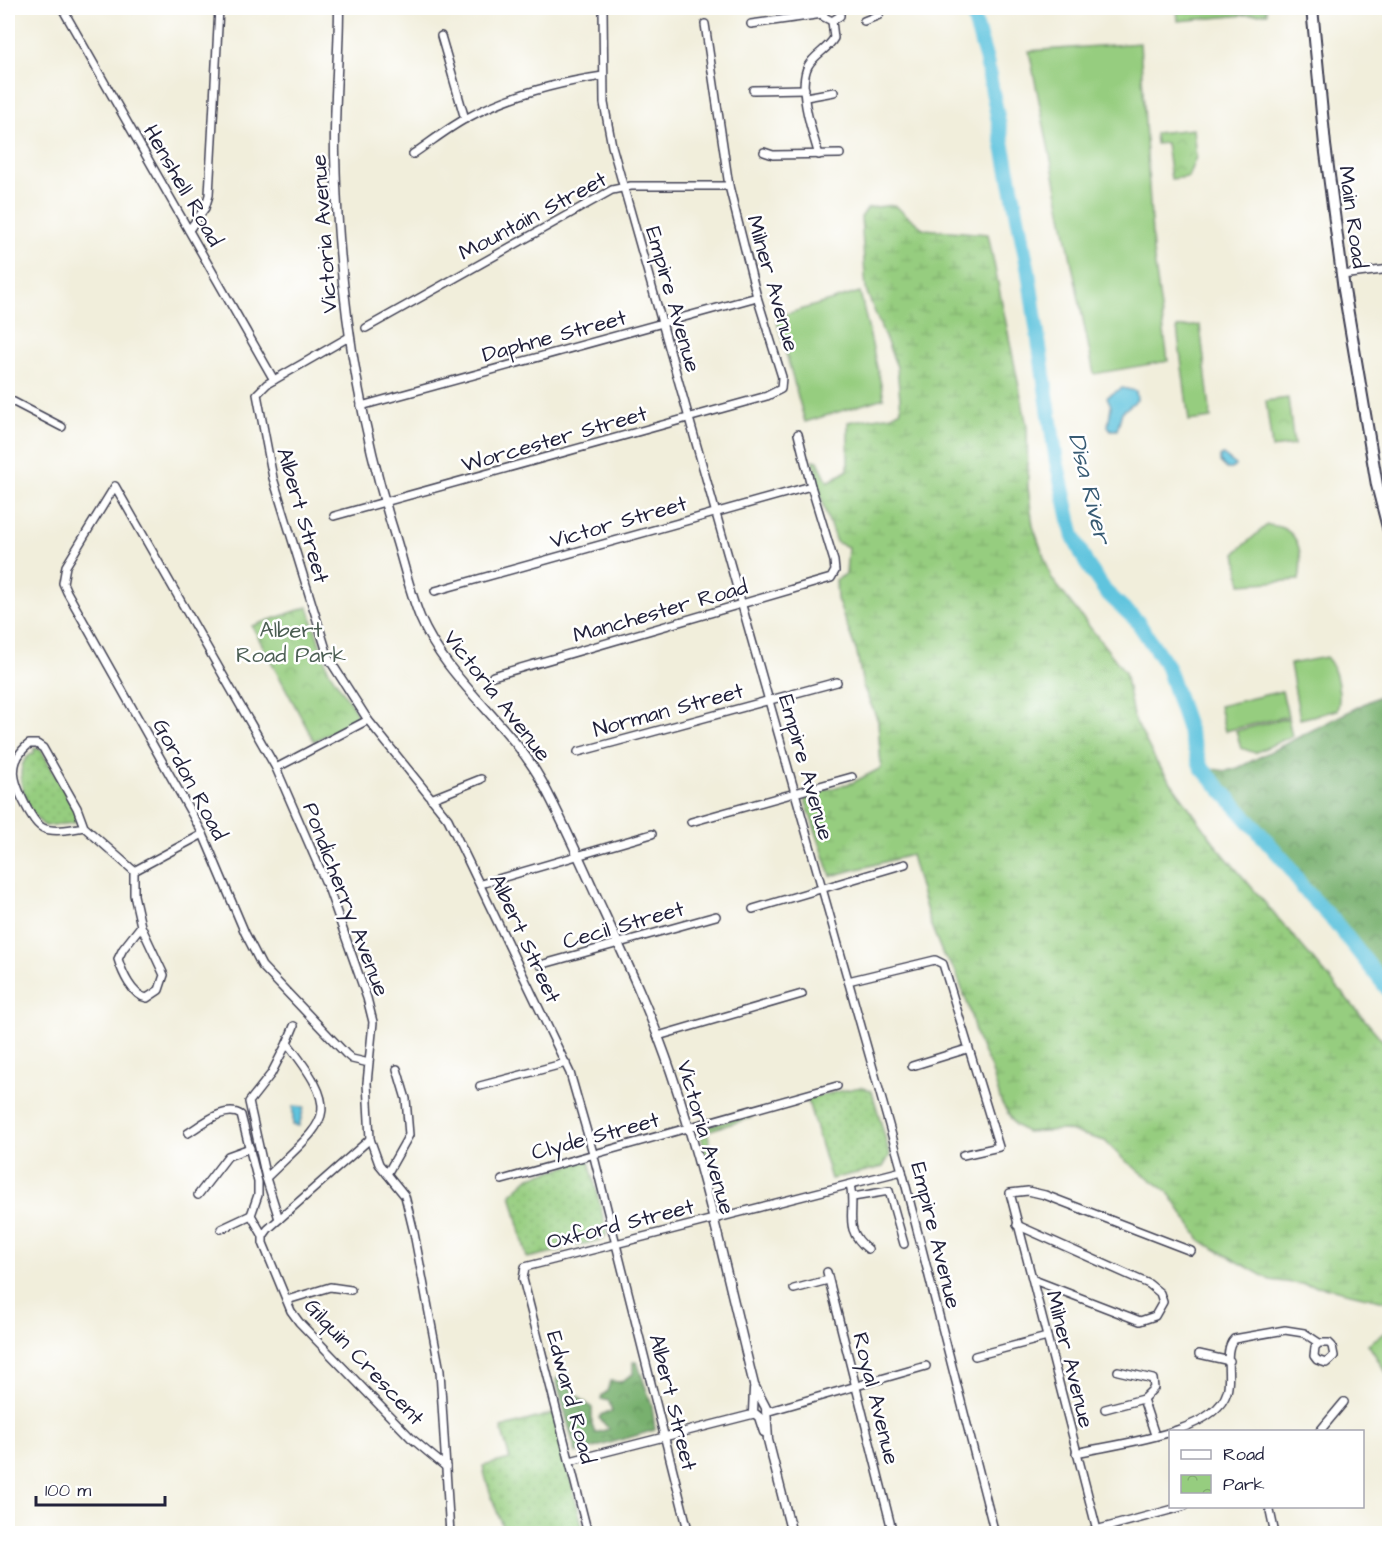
<svg xmlns="http://www.w3.org/2000/svg" width="1397" height="1541" font-family="'Architects Daughter',sans-serif">
	<defs>
		<pattern id="grass-dots" width="8" height="8" patternUnits="userSpaceOnUse" patternTransform="scale(1.5)"><rect width="8" height="8" fill="#96cd7f"/><path d="M2 2h.1M6 6h.1" fill="none" stroke="#81b06f" stroke-width="1.8" stroke-linecap="round"/></pattern>
		<pattern id="forest-crowns" width="20" height="18" patternUnits="userSpaceOnUse" patternTransform="scale(1.5)"><rect width="20" height="18" fill="#78b06e"/><path d="M2 6a3 3 0 1 1 6 0M12 15a3 3 0 1 1 6 0" fill="none" stroke="#628f5c"/></pattern>
		<pattern id="wetland-marsh" width="20" height="14" patternUnits="userSpaceOnUse" patternTransform="scale(1.5)"><rect width="20" height="14" fill="#96cd7f"/><path d="M1 5h8M5 5V1M11 12h8M15 12V8" fill="none" stroke="#81b06f"/></pattern>
		<pattern id="park-crowns" width="20" height="18" patternUnits="userSpaceOnUse" patternTransform="scale(1.5)"><rect width="20" height="18" fill="#96cd7f"/><path d="M2 6a3 3 0 1 1 6 0M12 15a3 3 0 1 1 6 0" fill="none" stroke="#81b06f"/></pattern>
	</defs>
	<rect width="100%" height="100%" fill="#fff"/>
	<filter id="ink" filterUnits="userSpaceOnUse"><feTurbulence type="fractalNoise" baseFrequency=".0167" numOctaves="2"/><feDisplacementMap in="SourceGraphic" scale="12" xChannelSelector="R" yChannelSelector="G"/><feConvolveMatrix kernelMatrix="1 2 1 2 8 2 1 2 1" color-interpolation-filters="sRGB"/></filter>
	<filter id="wash" filterUnits="userSpaceOnUse"><feTurbulence type="fractalNoise" baseFrequency=".008" numOctaves="4" result="noise"/><feDisplacementMap in="SourceGraphic" scale="24" xChannelSelector="R" yChannelSelector="G"/><feGaussianBlur stdDeviation="1.35" result="paint"/><feColorMatrix in="noise" values="0 0 0 0 0 0 0 0 0 0 0 0 0 0 0 0 0 1.4 0 .05"/><feComposite in="paint" operator="in"/></filter>
	<g filter="url(#wash)">
		<rect width="100%" height="100%" fill="#f1eedb"/>
		<!-- grass -->
		<g fill="url(#grass-dots)" stroke="#5c785d" stroke-width="1.5">
			<path d="M34 748 41 750 76 812 78 818 74 823 45 826C28 816 7 762 34 753Z"/>
			<polygon points="861,1087 872,1091 890,1155 883,1167 831,1179 807,1098"/>
			<polygon points="750,1114 751,1118 707,1131 716,1169 709,1171 700,1131 706,1127"/>
			<polygon points="589,1160 607,1233 603,1239 577,1246 572,1239 561,1242 563,1250 527,1258 511,1194 530,1177"/>
			<path d="M554 1413 584 1533H504C498 1510 487 1490 483 1466L510 1459 501 1428Z"/>
		</g>
		<!-- forest -->
		<g fill="url(#forest-crowns)" stroke="#4d6954" stroke-width="1.5">
			<polygon points="1389,691 1389,992 1335,922 1303,888 1288,865 1201,767 1226,771 1238,768"/>
			<polygon points="633,1362 637,1362 652,1406 655,1430 576,1453 556,1379 568,1374 573,1392 592,1408 592,1425 595,1433 609,1429 599,1418 602,1414 612,1412 609,1401 601,1399 602,1395 607,1392 610,1381 620,1382 633,1374"/>
		</g>
		<!-- wetland -->
		<polygon fill="url(#wetland-marsh)" stroke="#5c785d" stroke-width="1.5" points="894,205 924,229 988,234 1027,426 1028,487 1033,526 1052,579 1125,672 1133,716 1157,763 1219,849 1389,1048 1389,1302 1324,1287 1270,1280 1201,1241 1168,1192 1123,1159 1105,1141 1065,1130 1026,1132 1015,1125 1001,1102 991,1068 977,1039 969,1008 955,970 943,955 930,923 911,855 831,876 805,800 812,794 854,782 881,768 878,721 863,686 857,653 837,599 836,580 846,574 848,547 836,542 823,505 813,460 818,461 828,482 848,470 848,422 892,415 901,410 897,367 866,290 861,217 868,208"/>
		<!-- park -->
		<g fill="url(#park-crowns)" stroke="#5c785d" stroke-width="1.5">
			<polygon points="1193,129 1196,157 1188,177 1171,179 1166,143 1156,144 1155,133"/>
			<polygon points="1288,398 1294,445 1272,448 1266,401"/>
			<polygon points="308,607 328,669 357,713 354,721 314,741 252,626"/>
		</g>
		<!-- garden -->
		<g fill="#96cd7f" stroke="#5c785d" stroke-width="1.5">
			<polygon points="1177,8 1266,8 1267,13 1178,21"/>
			<polygon points="1140,43 1153,251 1168,361 1094,374 1029,51"/>
			<polygon points="860,292 884,398 805,422 776,317"/>
			<polygon points="1200,325 1211,418 1189,421 1177,328"/>
			<path d="M1267 525C1299 526 1304 552 1299 580L1241 584 1236 552Z"/>
			<path d="M1326 657C1337 667 1342 697 1337 710L1300 719 1290 664Z"/>
			<polygon points="1282,691 1288,716 1225,731 1219,706"/>
			<polygon points="1288,718 1292,736 1255,753 1241,748 1236,731"/>
			<polygon points="1389,1330 1390,1332 1389,1377 1368,1344"/>
		</g>
		<!-- water -->
		<g fill="#60c4de" stroke="#41738c" stroke-width="1.5">
			<polygon points="1122,388 1136,391 1137,400 1122,412 1117,430 1111,430 1108,426 1111,406 1107,397"/>
			<polygon points="1223,455 1236,465 1232,469 1227,469 1220,462 1220,457"/>
			<polygon points="293,1106 304,1107 299,1126 293,1125"/>
		</g>
		<g fill="none" stroke-linecap="round" stroke-linejoin="round">
			<!-- river -->
			<polyline stroke="#60c4de" stroke-width="15" points="971,8 986,59 1028,269 1056,459 1073,535 1086,563 1106,592 1137,621 1167,666 1201,767 1288,865 1303,888 1335,922 1390,992"/>
		</g>
	</g>
	<g filter="url(#ink)">
		<g fill="none" stroke-linecap="round" stroke-linejoin="round">
			<defs>
				<g id="minor">
					<polyline points="62,8 274,380"/>
					<polyline points="603,8 604,103 612,146 902,1171 995,1534"/>
					<polyline points="823,8 824,17 832,21 840,16 840,8"/>
					<polyline points="864,21 879,15 881,8"/>
					<polyline points="751,24 823,14"/>
					<polyline points="441,36 465,119"/>
					<polyline points="1389,58 1390,67"/>
					<polyline points="753,90 805,89"/>
					<polyline points="806,97 834,92"/>
					<polyline points="764,152 773,155 840,154"/>
					<path d="M413 154C431 142 448 128 467 118 509 95 555 83 603 76"/>
					<path d="M819 155C812 132 797 89 808 66 814 55 828 49 834 38L832 21"/>
					<polyline points="189,230 205,208 209,195 219,8"/>
					<polyline points="1342,275 1390,269"/>
					<polyline points="366,328 612,190 631,186 729,186"/>
					<polyline points="349,337 267,384 257,394 273,478 329,659 368,720 448,819 570,1073 593,1153 689,1534"/>
					<polyline points="8,399 62,427"/>
					<polyline points="361,406 757,297"/>
					<polyline points="334,516 767,396 781,389 782,377 757,297 729,186 705,24"/>
					<polyline points="435,591 811,486"/>
					<polyline points="493,676 831,578 835,571 834,561 811,486 798,434"/>
					<polyline points="578,752 837,682"/>
					<polyline points="276,768 368,720"/>
					<polyline points="431,799 481,779"/>
					<polyline points="691,822 852,777"/>
					<path d="M84 827C72 829 54 833 43 828 36 825 32 816 28 810 16 787 4 764 29 744H37L43 748 77 808 84 827 134 871V895L141 926 123 949 118 959C122 972 132 996 147 998L159 990 164 975 141 926"/>
					<polyline points="134,871 203,834"/>
					<polyline points="481,884 652,834"/>
					<polyline points="753,909 905,864"/>
					<polyline points="540,965 716,916"/>
					<polyline points="848,981 935,960 943,964 999,1147 963,1155"/>
					<polyline points="658,1036 802,994"/>
					<polyline points="369,1063 352,1059 346,1054 262,966 245,933 203,834 67,592 63,583 66,566 115,486 276,768 329,890 367,998 373,1022 367,1083 370,1139 379,1164 405,1196 414,1233 440,1371 450,1534"/>
					<polyline points="912,1066 967,1049"/>
					<polyline points="480,1086 566,1063"/>
					<path d="M188 1133C201 1125 226 1104 241 1115L258 1182V1195L251 1215 263 1236"/>
					<polyline points="370,1139 268,1229 263,1236 263,1243 291,1311 299,1322 411,1438 446,1467"/>
					<polyline points="387,1174 409,1135 406,1099 397,1069"/>
					<polyline points="266,1178 249,1102 271,1074 287,1043"/>
					<polyline points="502,1180 837,1086"/>
					<path d="M850 1185C857 1211 841 1228 868 1249"/>
					<polyline points="198,1195 228,1156 250,1148"/>
					<polyline points="853,1197 889,1191 904,1244"/>
					<path d="M279 1219 266 1178C326 1119 345 1117 287 1043L294 1026"/>
					<polyline points="1017,1225 1149,1284 1160,1293 1163,1302 1155,1316 1140,1321 1034,1280"/>
					<polyline points="221,1229 251,1215"/>
					<polyline points="827,1272 893,1534"/>
					<polyline points="794,1289 828,1280"/>
					<polyline points="287,1300 330,1287 351,1290"/>
					<polyline points="1199,1354 1230,1361"/>
					<polyline points="975,1356 1047,1337"/>
					<polyline points="1118,1371 1153,1379 1154,1388 1143,1399 1155,1435"/>
					<polyline points="1105,1409 1143,1399"/>
					<polyline points="766,1412 926,1366"/>
					<polyline points="1319,1432 1344,1402"/>
					<path d="M1076 1453C1115 1444 1215 1434 1227 1392 1232 1377 1223 1350 1234 1339L1285 1330 1304 1333 1319 1343H1329L1332 1346 1334 1356 1326 1363 1317 1360 1314 1356 1315 1347 1319 1343"/>
					<polyline points="570,1461 754,1414"/>
					<polyline points="1269,1506 1275,1534"/>
					<polyline points="588,1534 523,1279 525,1267 902,1171"/>
					<polyline points="1081,1534 1185,1506"/>
					<polyline points="1098,1534 1010,1193 1028,1191 1045,1195 1191,1251"/>
				</g>
				<g id="tertiary">
					<path d="M339 8C339 56 334 105 335 155 338 286 356 414 396 539 404 565 410 592 420 617 447 681 509 722 542 782 563 821 581 862 599 902 625 958 651 1013 671 1072 706 1174 728 1281 754 1385L766 1408 768 1440 792 1534"/>
					<polyline points="754,1389 753,1412 759,1417 764,1432"/>
				</g>
				<polyline id="primary" points="1312,8 1325,145 1344,290 1377,485 1390,535"/>
			</defs>
			<!-- minor casing -->
			<use href="#minor" stroke="#414153" stroke-width="10"/>
			<!-- tertiary casing -->
			<use href="#tertiary" stroke="#414153" stroke-width="11"/>
			<!-- primary casing -->
			<use href="#primary" stroke="#414153" stroke-width="14"/>
			<!-- minor -->
			<use href="#minor" stroke="#fff" stroke-width="7"/>
			<!-- tertiary -->
			<use href="#tertiary" stroke="#fff" stroke-width="8"/>
			<!-- primary -->
			<use href="#primary" stroke="#fff" stroke-width="10"/>
		</g>
	</g>
	<g text-anchor="middle" stroke-width="5" stroke-linejoin="round" paint-order="stroke">
		<!-- street labels -->
		<g font-size="22" fill="#22223b" stroke="#fff">
			<text transform="translate(184 185) rotate(60)" y="8">Henshell Road</text>
			<text transform="translate(532 215) rotate(-28)" y="8">Mountain Street</text>
			<text transform="translate(1354 217) rotate(82)" y="8">Main Road</text>
			<text transform="translate(323 234) rotate(-94)" y="8">Victoria Avenue</text>
			<text transform="translate(774 283) rotate(74)" y="8">Milner Avenue</text>
			<text transform="translate(674 299) rotate(74)" y="8">Empire Avenue</text>
			<text transform="translate(554 335) rotate(-15)" y="8">Daphne Street</text>
			<text transform="translate(554 438) rotate(-16)" y="8">Worcester Street</text>
			<text transform="translate(304 515) rotate(74)" y="8">Albert Street</text>
			<text transform="translate(618 521) rotate(-16)" y="8">Victor Street</text>
			<text transform="translate(660 610) rotate(-16)" y="8">Manchester Road</text>
			<text transform="translate(498 695) rotate(52)" y="8">Victoria Avenue</text>
			<text transform="translate(668 709) rotate(-15)" y="8">Norman Street</text>
			<text transform="translate(807 767) rotate(74)" y="8">Empire Avenue</text>
			<text transform="translate(191 779) rotate(62)" y="8">Gordon Road</text>
			<text transform="translate(347 899) rotate(69)" y="8">Pondicherry Avenue</text>
			<text transform="translate(623 924) rotate(-16)" y="8">Cecil Street</text>
			<text transform="translate(526 938) rotate(65)" y="8">Albert Street</text>
			<text transform="translate(595 1135) rotate(-15)" y="8">Clyde Street</text>
			<text transform="translate(707 1137) rotate(74)" y="8">Victoria Avenue</text>
			<text transform="translate(620 1223) rotate(-14)" y="8">Oxford Street</text>
			<text transform="translate(937 1235) rotate(76)" y="8">Empire Avenue</text>
			<text transform="translate(1071 1359) rotate(76)" y="8">Milner Avenue</text>
			<text transform="translate(365 1361) rotate(47)" y="8">Gilquin Crescent</text>
			<text transform="translate(572 1397) rotate(75)" y="8">Edward Road</text>
			<text transform="translate(877 1398) rotate(76)" y="8">Royal Avenue</text>
			<text transform="translate(674 1402) rotate(76)" y="8">Albert Street</text>
		</g>
		<!-- park labels -->
		<g font-size="22" fill="#4b5e53" stroke="#fff">
			<text x="291" y="637">Albert<tspan x="291" dy="25">Road Park</tspan></text>
		</g>
		<!-- water labels -->
		<g font-size="24" font-style="italic" fill="#385b74" stroke="#fff">
			<text transform="translate(1090 488) rotate(76)" y="8">Disa River</text>
		</g>
	</g>
	<!-- margin -->
	<rect width="1397" height="1541" fill="none" stroke="#fff" stroke-width="30"/>
	<!-- legend -->
	<rect x="1169" y="1430" width="195" height="78" fill="#ffffff" stroke="#a7a7b1" stroke-width="1.5"/>
	<rect x="1181" y="1450" width="30" height="9" fill="#ffffff" stroke="#a7a7b1" stroke-width="1.5"/>
	<text x="1223" y="1460" font-size="18" fill="#22223b">Road</text>
	<rect x="1181" y="1475" width="30" height="18" fill="url(#park-crowns)" stroke="#a7a7b1" stroke-width="1.5"/>
	<text x="1223" y="1490" font-size="18" fill="#22223b">Park</text>
	<!-- scale -->
	<path d="M36 1496v9h129v-9" fill="none" stroke="#22223b" stroke-width="3"/>
	<text x="45" y="1496" font-size="18" fill="#22223b" stroke="#ffffff" stroke-width="4.5" paint-order="stroke">100 m</text>
</svg>
